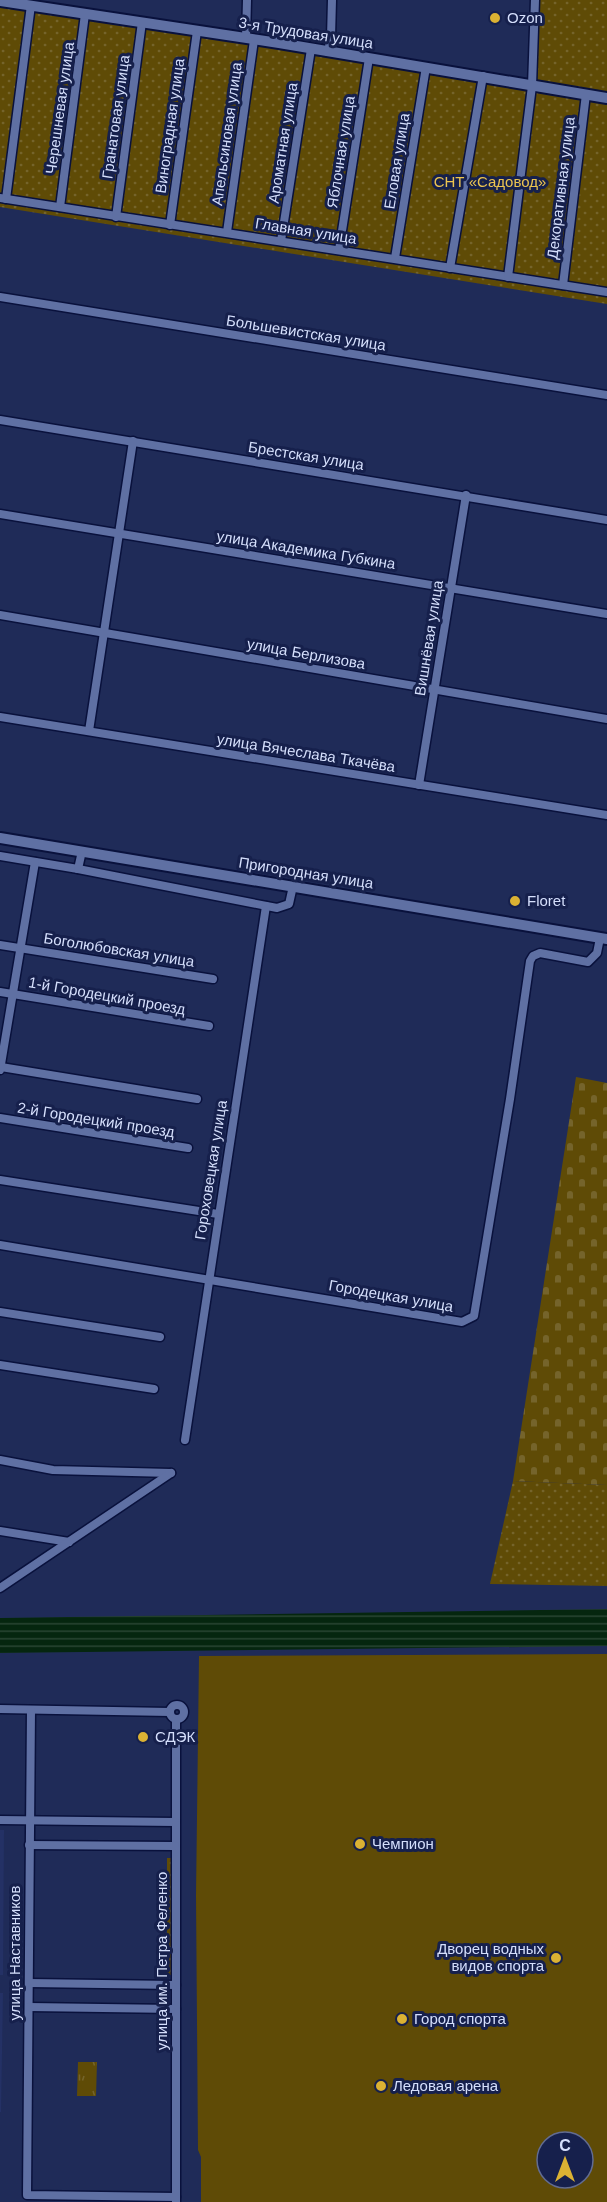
<svg xmlns="http://www.w3.org/2000/svg" width="607" height="2202" font-family="Helvetica,sans-serif">
	<defs>
		<pattern id="grass-dots" width="8" height="8" patternUnits="userSpaceOnUse" patternTransform="scale(1.5)"><rect width="8" height="8" fill="#5f4b06"/><path d="M2 2h.1M6 6h.1" fill="none" stroke="#75642b" stroke-width="1.8" stroke-linecap="round"/></pattern>
		<pattern id="cemetery-stones" width="16" height="16" patternUnits="userSpaceOnUse" patternTransform="scale(1.5)"><rect width="16" height="16" fill="#5f4b06"/><path d="M2 7V4a2 2 0 0 1 4 0v3zM10 15v-3a2 2 0 0 1 4 0v3z" fill="#75642b"/></pattern>
		<pattern id="park-tufts" width="24" height="20" patternUnits="userSpaceOnUse" patternTransform="scale(1.5)"><rect width="24" height="20" fill="#5f4b06"/><path d="M3 7l-1-3M5 7V3M7 7l1-3M15 17l-1-3M17 17v-4M19 17l1-3" fill="none" stroke="#75642b"/></pattern>
		<pattern id="water-rules" width="6" height="5" patternUnits="userSpaceOnUse" patternTransform="scale(1.5)"><rect width="6" height="5" fill="#05260f"/><path d="M0 2.5h6" fill="none" stroke="#294533"/></pattern>
	</defs>
	<rect width="100%" height="100%" fill="#1f2b58"/>
	<!-- built -->
	<g fill="#243165">
		<polygon points="0,1830 4,1830 3,1975 0,1975"/>
		<polygon points="0,1993 3,1993 1,2112 0,2112"/>
	</g>
	<!-- grass -->
	<g fill="url(#grass-dots)">
		<polygon points="534,0 607,0 607,304 0,207 0,1 532,86"/>
		<polygon points="513,1481 607,1485 607,1586 490,1584"/>
		<rect x="167" y="1858" width="4" height="117"/>
	</g>
	<!-- cemetery -->
	<polygon fill="url(#cemetery-stones)" points="576,1077 607,1083 607,1485 513,1481"/>
	<!-- park -->
	<polygon fill="url(#park-tufts)" points="78,2062 97,2062 96,2096 77,2096"/>
	<!-- pitch -->
	<path fill="#5f4b06" fill-rule="evenodd" d="M607 1654V2202H201V2157L198 2150 196 1896 199 1656ZM547 2142H583V2178H547Z"/>
	<!-- water -->
	<polygon fill="url(#water-rules)" points="607,1609 607,1646 0,1653 0,1618"/>
	<g fill="none" stroke-linecap="round" stroke-linejoin="round">
		<defs>
			<g id="minor">
				<polyline points="246,38 247,0"/>
				<polyline points="328,52 331,37 332,0"/>
				<polyline points="0,198 607,292"/>
				<polyline points="6,199 31,5"/>
				<polyline points="60,207 85,14"/>
				<polyline points="116,217 142,22"/>
				<polyline points="170,225 197,31"/>
				<polyline points="227,232 254,40"/>
				<polyline points="281,241 311,49"/>
				<polyline points="339,250 369,58"/>
				<polyline points="395,258 426,67"/>
				<polyline points="450,268 483,76"/>
				<polyline points="508,277 532,86 535,0"/>
				<polyline points="563,285 586,94"/>
				<polyline points="0,297 607,395"/>
				<polyline points="0,420 607,520"/>
				<polyline points="0,514 607,614"/>
				<polyline points="0,615 607,719"/>
				<polyline points="0,717 607,815"/>
				<polyline points="89,731 133,441"/>
				<polyline points="419,785 466,495"/>
				<polyline points="0,856 78,869 277,908 289,904 293,886"/>
				<polyline points="78,869 82,851"/>
				<polyline points="0,945 213,979"/>
				<polyline points="0,992 209,1026"/>
				<polyline points="1,1067 197,1099"/>
				<polyline points="0,1070 35,862"/>
				<polyline points="0,1118 188,1148"/>
				<polyline points="0,1180 218,1214"/>
				<polyline points="0,1245 462,1322 474,1316 510,1099 530,961 533,956 540,953 588,962 597,953 600,938"/>
				<polyline points="0,1312 160,1337"/>
				<polyline points="0,1365 154,1389"/>
				<polyline points="185,1440 266,906"/>
				<polyline points="0,1460 53,1470 171,1473"/>
				<polyline points="0,1531 69,1542"/>
				<polyline points="0,1588 171,1473"/>
				<circle cx="177" cy="1712" r="7"/>
				<polyline points="0,1709 170,1712"/>
				<polyline points="31,1710 27,2195 176,2197"/>
				<polyline points="176,1719 176,2202"/>
				<polyline points="0,1820 175,1822"/>
				<polyline points="29,1845 175,1846"/>
				<polyline points="29,1983 176,1985"/>
				<polyline points="29,2007 176,2009"/>
			</g>
			<g id="tertiary">
				<polyline points="0,1 279,43 607,98"/>
				<polyline points="0,838 607,939"/>
			</g>
		</defs>
		<!-- minor casing -->
		<use href="#minor" stroke="#09113c" stroke-width="11"/>
		<!-- tertiary casing -->
		<use href="#tertiary" stroke="#09113c" stroke-width="14"/>
		<!-- minor -->
		<use href="#minor" stroke="#5f70a3" stroke-width="8"/>
		<!-- tertiary -->
		<use href="#tertiary" stroke="#5f70a3" stroke-width="10"/>
	</g>
	<!-- markers -->
	<g fill="#dbb233" stroke="#16204c" stroke-width="2">
		<circle cx="495" cy="18" r="6"/>
		<circle cx="515" cy="901" r="6"/>
		<circle cx="143" cy="1737" r="6"/>
		<circle cx="360" cy="1844" r="6"/>
		<circle cx="556" cy="1958" r="6"/>
		<circle cx="402" cy="2019" r="6"/>
		<circle cx="381" cy="2086" r="6"/>
	</g>
	<g text-anchor="middle" stroke-width="6" stroke-linejoin="round" paint-order="stroke">
		<!-- poi labels -->
		<g font-size="15" fill="#d5dffc" stroke="#16204c" text-anchor="start">
			<text x="507" y="23">Ozon</text>
			<text x="527" y="906">Floret</text>
			<text x="155" y="1742">СДЭК</text>
			<text x="372" y="1849">Чемпион</text>
			<text x="544" y="1954" text-anchor="end">Дворец водных<tspan x="544" dy="17">видов спорта</tspan></text>
			<text x="414" y="2024">Город спорта</text>
			<text x="393" y="2091">Ледовая арена</text>
		</g>
		<!-- street labels -->
		<g font-size="15" fill="#d5dffc" stroke="#16204c">
			<text transform="translate(306 33) rotate(9)" y="5">3-я Трудовая улица</text>
			<text transform="translate(60 108) rotate(-82)" y="5">Черешневая улица</text>
			<text transform="translate(116 117) rotate(-82)" y="5">Гранатовая улица</text>
			<text transform="translate(170 126) rotate(-82)" y="5">Виноградная улица</text>
			<text transform="translate(227 134) rotate(-82)" y="5">Апельсиновая улица</text>
			<text transform="translate(283 143) rotate(-81)" y="5">Ароматная улица</text>
			<text transform="translate(341 152) rotate(-81)" y="5">Яблочная улица</text>
			<text transform="translate(397 161) rotate(-81)" y="5">Еловая улица</text>
			<text transform="translate(561 188) rotate(-83)" y="5">Декоративная улица</text>
			<text transform="translate(306 231) rotate(9)" y="5">Главная улица</text>
			<text transform="translate(306 333) rotate(9)" y="5">Большевистская улица</text>
			<text transform="translate(306 456) rotate(9)" y="5">Брестская улица</text>
			<text transform="translate(306 550) rotate(9)" y="5">улица Академика Губкина</text>
			<text transform="translate(429 638) rotate(-81)" y="5">Вишнёвая улица</text>
			<text transform="translate(306 654) rotate(10)" y="5">улица Берлизова</text>
			<text transform="translate(306 753) rotate(9)" y="5">улица Вячеслава Ткачёва</text>
			<text transform="translate(306 873) rotate(9)" y="5">Пригородная улица</text>
			<text transform="translate(119 950) rotate(9)" y="5">Боголюбовская улица</text>
			<text transform="translate(107 996) rotate(10)" y="5">1-й Городецкий проезд</text>
			<text transform="translate(96 1120) rotate(9)" y="5">2-й Городецкий проезд</text>
			<text transform="translate(211 1170) rotate(-81)" y="5">Гороховецкая улица</text>
			<text transform="translate(391 1296) rotate(10)" y="5">Городецкая улица</text>
			<text transform="translate(15 1953) rotate(-90)" y="5">улица Наставников</text>
			<text transform="translate(162 1961) rotate(-90)" y="5">улица им. Петра Феленко</text>
		</g>
		<!-- park labels -->
		<g font-size="15" fill="#ecc450" stroke="#16204c">
			<text x="490" y="187">СНТ «Садовод»</text>
		</g>
	</g>
	<!-- north arrow -->
	<g transform="translate(565 2160)"><circle r="28" fill="#16204c" stroke="#626c92" stroke-width="1.5"/>
	<path d="M0-4.5L10 22L0 15L-10 22Z" fill="#dbb233"/>
	<text y="-9" font-size="16" font-weight="bold" text-anchor="middle" fill="#d5dffc">С</text>
	</g>
</svg>
